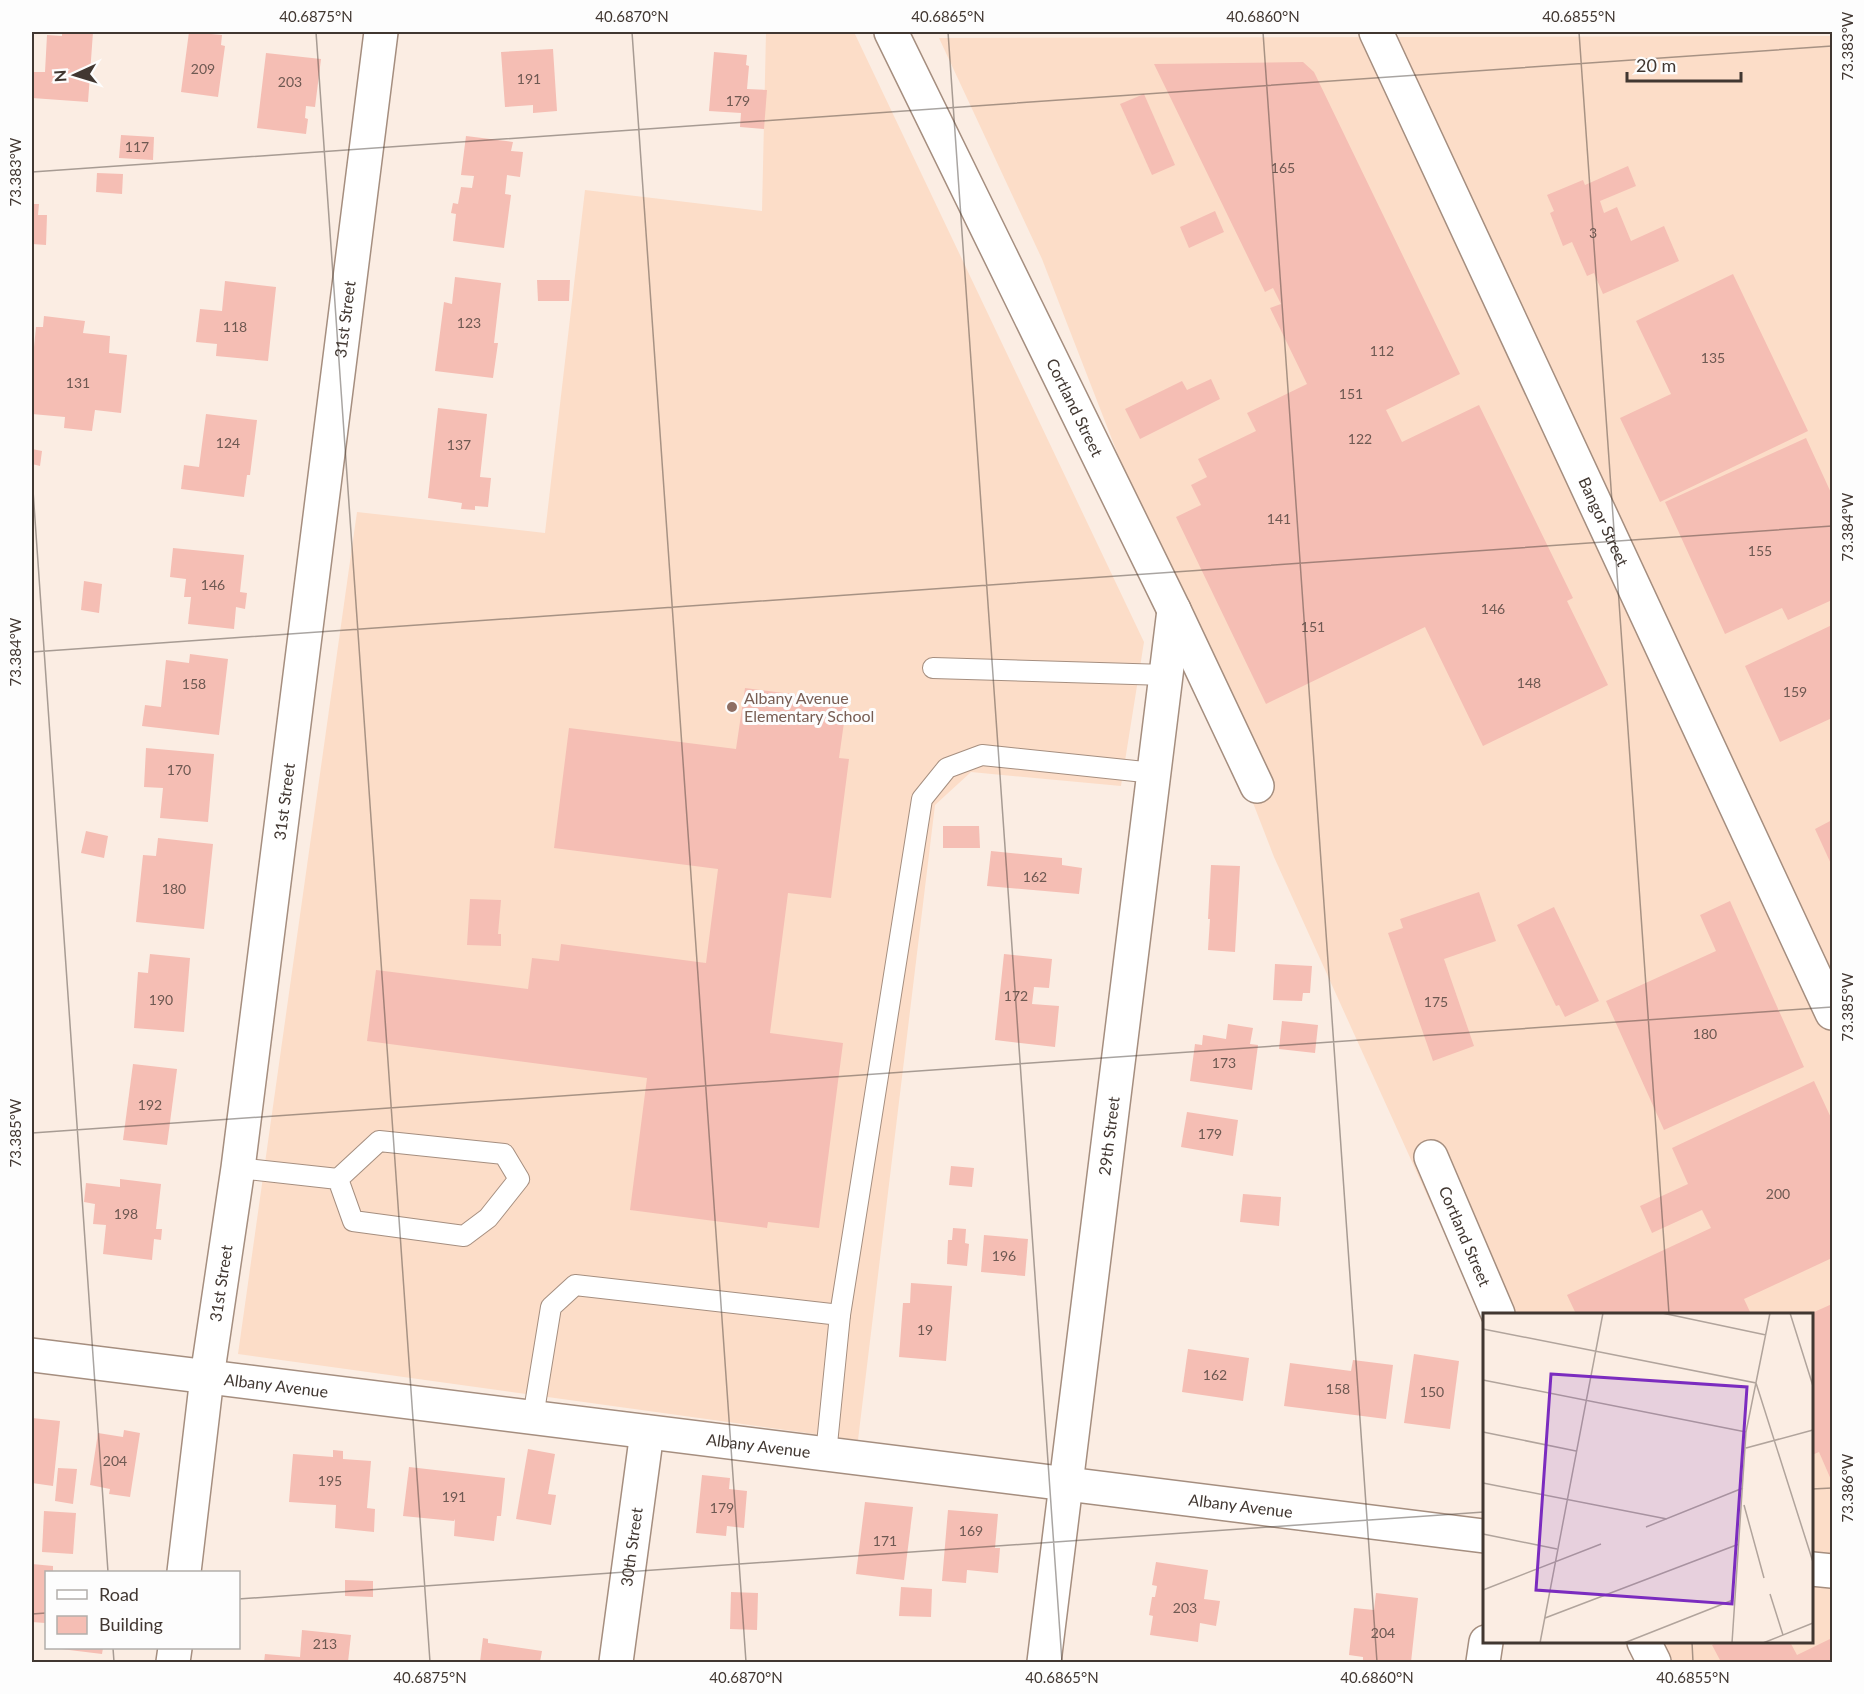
<svg xmlns="http://www.w3.org/2000/svg" width="1864" height="1694" font-family="Lato,sans-serif">
	<rect width="100%" height="100%" fill="#fbede3"/>
	<!-- built -->
	<g fill="#fcddc8">
		<polygon points="766,32 854,32 1144,642 1121,786 971,772 935,805 858,1440 238,1354 357,512 545,533 585,190 762,211"/>
		<polygon points="1832,36 1832,1662 1639,1662 1630,1642 1812,1642 1812,1314 1484,1314 1484,1321 1274,857 1042,259 939,38"/>
	</g>
	<!-- building -->
	<g fill="#f5beb4">
		<polygon points="62,32 93,32 88,102 32,98 34,72 45,72 47,35 62,36"/>
		<polygon points="189,32 222,35 221,45 225,46 218,97 181,92"/>
		<polygon points="553,49 557,111 533,113 533,105 505,107 501,52"/>
		<polygon points="714,52 747,55 746,65 749,66 747,89 767,90 764,129 740,127 741,113 709,111"/>
		<polygon points="266,53 321,59 315,107 306,106 305,118 308,119 306,134 257,128"/>
		<polygon points="1303,62 1314,72 1460,374 1386,410 1402,442 1479,405 1573,598 1567,601 1608,685 1483,746 1425,627 1266,704 1176,517 1201,505 1191,485 1207,477 1198,459 1256,431 1247,413 1307,384 1270,308 1281,304 1273,288 1265,292 1154,64"/>
		<polygon points="1144,94 1175,165 1152,175 1120,104"/>
		<polygon points="121,135 154,137 153,160 119,158"/>
		<polygon points="466,136 513,142 511,151 523,152 520,177 507,175 505,194 511,195 504,248 453,241 456,214 451,213 453,203 458,204 461,187 472,188 474,176 461,175"/>
		<polygon points="1628,166 1636,186 1600,201 1604,213 1617,207 1631,241 1664,226 1679,261 1603,294 1594,273 1587,276 1572,242 1563,246 1550,213 1554,211 1547,195 1583,180 1585,185"/>
		<polygon points="97,173 123,174 122,194 96,192"/>
		<polygon points="32,204 39,204 38,215 47,215 46,245 32,244"/>
		<polygon points="1215,211 1224,232 1189,248 1180,227"/>
		<polygon points="1733,274 1808,431 1660,502 1620,418 1671,394 1636,321"/>
		<polygon points="455,277 501,283 494,343 498,343 493,378 435,371 444,302 452,304"/>
		<polygon points="537,280 570,280 569,301 538,301"/>
		<polygon points="225,281 276,287 268,361 216,356 217,344 196,342 200,309 222,311"/>
		<polygon points="44,316 85,321 83,333 110,336 109,353 127,355 121,413 95,410 92,431 64,428 65,417 32,414 32,347 34,347 36,327 43,327"/>
		<polygon points="1211,379 1220,399 1140,439 1125,409 1182,381 1187,390"/>
		<polygon points="438,408 487,414 480,477 491,478 488,507 475,506 475,510 461,509 462,503 428,498"/>
		<polygon points="206,414 257,420 250,475 247,475 244,497 181,489 184,465 199,467"/>
		<polygon points="1806,438 1832,495 1832,600 1788,620 1782,608 1725,634 1665,502"/>
		<polygon points="32,449 42,451 40,466 32,464"/>
		<polygon points="173,548 244,555 240,592 247,593 245,609 236,607 234,629 188,624 191,597 184,597 186,579 170,577"/>
		<polygon points="84,581 102,584 99,613 81,610"/>
		<polygon points="1832,625 1832,718 1780,742 1745,666"/>
		<polygon points="190,654 228,659 219,735 142,726 145,705 161,707 166,660 189,663"/>
		<polygon points="745,688 847,701 839,758 849,759 831,898 788,893 770,1033 843,1043 819,1228 768,1222 767,1228 630,1210 647,1078 367,1041 376,970 528,989 532,958 559,961 561,944 706,963 718,869 554,848 569,728 736,749"/>
		<polygon points="146,748 214,754 208,822 160,818 163,788 144,787"/>
		<polygon points="1832,820 1832,866 1815,829"/>
		<polygon points="943,826 979,826 980,848 943,848"/>
		<polygon points="86,831 108,836 104,858 81,853"/>
		<polygon points="158,838 213,844 204,929 136,922 143,855 156,856"/>
		<polygon points="991,851 1062,858 1062,865 1082,868 1079,894 987,886"/>
		<polygon points="1211,865 1240,866 1235,952 1208,950 1210,919 1208,919"/>
		<polygon points="1479,892 1496,941 1444,959 1474,1046 1433,1061 1388,933 1403,928 1400,919"/>
		<polygon points="470,899 501,900 498,934 501,934 501,946 467,945"/>
		<polygon points="1730,901 1804,1067 1664,1130 1606,1001 1716,951 1700,915"/>
		<polygon points="1554,907 1599,1001 1565,1017 1559,1005 1556,1006 1517,925"/>
		<polygon points="150,954 190,958 184,1032 134,1028 138,972 148,973"/>
		<polygon points="1004,954 1052,959 1049,988 1034,987 1032,1004 1059,1006 1055,1047 995,1040"/>
		<polygon points="1275,964 1312,966 1310,993 1303,993 1302,1001 1273,1000"/>
		<polygon points="1282,1021 1318,1025 1315,1053 1279,1049"/>
		<polygon points="1228,1024 1253,1028 1250,1044 1258,1045 1252,1090 1190,1081 1195,1044 1202,1045 1203,1035 1226,1039"/>
		<polygon points="133,1064 177,1069 167,1145 123,1140"/>
		<polygon points="1814,1081 1832,1120 1832,1258 1744,1299 1751,1314 1576,1314 1567,1295 1711,1228 1702,1210 1652,1233 1640,1206 1688,1184 1672,1148"/>
		<polygon points="1187,1112 1238,1120 1233,1156 1181,1147"/>
		<polygon points="951,1166 974,1168 972,1187 949,1185"/>
		<polygon points="120,1179 161,1184 156,1229 162,1229 161,1240 154,1239 152,1260 103,1254 106,1225 93,1224 95,1204 84,1202 86,1183 120,1187"/>
		<polygon points="1243,1194 1281,1197 1279,1226 1240,1222"/>
		<polygon points="953,1228 966,1229 965,1243 969,1244 967,1266 947,1264 948,1240 952,1240"/>
		<polygon points="984,1235 1028,1239 1025,1276 981,1272"/>
		<polygon points="911,1283 952,1286 946,1361 899,1357 903,1303 910,1303"/>
		<polygon points="1832,1304 1832,1482 1819,1452 1812,1455 1812,1313"/>
		<polygon points="1188,1349 1249,1358 1243,1401 1182,1392"/>
		<polygon points="1414,1354 1459,1361 1450,1429 1404,1423"/>
		<polygon points="1353,1360 1393,1365 1386,1419 1284,1406 1290,1363 1351,1371"/>
		<polygon points="32,1418 60,1421 53,1486 32,1483"/>
		<polygon points="124,1430 140,1433 130,1497 109,1494 110,1489 90,1485 98,1433 123,1437"/>
		<polygon points="528,1449 555,1454 548,1494 556,1495 551,1525 516,1519"/>
		<polygon points="333,1450 343,1451 343,1459 371,1461 367,1508 375,1509 374,1532 335,1528 336,1505 289,1502 293,1454 333,1457"/>
		<polygon points="409,1467 505,1478 501,1516 497,1516 494,1541 454,1536 455,1519 454,1521 403,1516"/>
		<polygon points="58,1468 77,1469 73,1504 55,1501"/>
		<polygon points="702,1475 730,1478 729,1489 747,1491 744,1528 727,1526 726,1536 696,1533"/>
		<polygon points="865,1502 913,1507 904,1580 856,1574"/>
		<polygon points="948,1510 998,1514 995,1548 1000,1548 998,1573 967,1570 966,1583 942,1581"/>
		<polygon points="44,1511 76,1513 73,1554 42,1552"/>
		<polygon points="1156,1562 1208,1570 1204,1599 1220,1601 1216,1626 1200,1623 1198,1642 1150,1635 1153,1616 1149,1615 1152,1597 1155,1597 1157,1586 1152,1585"/>
		<polygon points="32,1564 53,1566 53,1572 46,1572 46,1615 45,1623 32,1622"/>
		<polygon points="345,1580 373,1581 373,1597 345,1596"/>
		<polygon points="901,1587 932,1589 931,1617 899,1616"/>
		<polygon points="731,1592 758,1593 757,1630 730,1629"/>
		<polygon points="1376,1593 1418,1598 1411,1662 1363,1662 1363,1657 1349,1655 1354,1608 1374,1610"/>
		<polygon points="302,1630 351,1635 348,1662 264,1662 265,1654 300,1657"/>
		<polygon points="483,1638 488,1639 488,1643 542,1651 540,1662 480,1662"/>
		<polygon points="1832,1638 1832,1662 1721,1662 1712,1645 1719,1642 1790,1642 1797,1655"/>
		<polygon points="61,1648 103,1648 102,1654 61,1649"/>
	</g>
	<g fill="none" stroke-linecap="round" stroke-linejoin="round">
		<defs>
			<g id="service">
				<polyline points="933,668 1166,675"/>
				<polyline points="238,1168 338,1179 379,1141 504,1154 519,1179 488,1218 464,1236 353,1221 338,1179"/>
				<polyline points="840,1315 922,799 947,768 982,755 1154,773"/>
				<polyline points="533,1417 551,1307 575,1285 840,1315 826,1454"/>
			</g>
			<g id="minor">
				<path id="s1" d="M891 32 1174 610 1257 786"/>
				<path id="s2" d="M1376 32 1832 1013"/>
				<path id="s3" d="M1431 1157 1498 1314"/>
				<path id="s4" d="M32 1355 1484 1536"/>
				<polyline points="1812,1569 1832,1571"/>
				<path id="s5" d="M184 1572 207 1377 238 1168 381 32"/>
				<polyline points="1644,1642 1654,1662"/>
				<polyline points="173,1662 175,1648"/>
				<path id="s6" d="M616 1662 647 1432"/>
				<path id="s7" d="M1044 1662 1174 610"/>
				<polyline points="1483,1662 1486,1642"/>
			</g>
		</defs>
		<!-- service casing -->
		<use href="#service" stroke="#a58e7f" stroke-width="22"/>
		<!-- minor casing -->
		<use href="#minor" stroke="#a58e7f" stroke-width="36"/>
		<!-- service -->
		<use href="#service" stroke="#fff" stroke-width="20"/>
		<!-- minor -->
		<use href="#minor" stroke="#fff" stroke-width="33"/>
	</g>
	<!-- ticks -->
	<path fill="none" stroke="#413731" stroke-width="1.5" stroke-opacity="0.45" d="M316 32 430 1662M632 32 746 1662M948 32 1062 1662M1263 32 1377 1662M1579 32 1669 1314M32 172 1832 46M32 476 108 1572M32 652 1832 526M32 1133 1832 1007M1812 1489 1832 1488M238 1599 1484 1512M32 1614 46 1613M1692 1642 1693 1662M113 1648 114 1662"/>
	<!-- markers -->
	<circle fill="#8d6e63" stroke="#fdfdfd" stroke-width="2" cx="732" cy="707" r="6"/>
	<g text-anchor="middle" stroke-width="6" stroke-linejoin="round" paint-order="stroke">
		<!-- number labels -->
		<g font-size="14" fill="#6e5952">
			<text x="203" y="74">209</text>
			<text x="529" y="84">191</text>
			<text x="290" y="87">203</text>
			<text x="738" y="106">179</text>
			<text x="137" y="152">117</text>
			<text x="1283" y="173">165</text>
			<text x="1593" y="238">3</text>
			<text x="469" y="328">123</text>
			<text x="235" y="332">118</text>
			<text x="1382" y="356">112</text>
			<text x="1713" y="363">135</text>
			<text x="78" y="388">131</text>
			<text x="1351" y="399">151</text>
			<text x="1360" y="444">122</text>
			<text x="228" y="448">124</text>
			<text x="459" y="450">137</text>
			<text x="1279" y="524">141</text>
			<text x="1760" y="556">155</text>
			<text x="213" y="590">146</text>
			<text x="1493" y="614">146</text>
			<text x="1313" y="632">151</text>
			<text x="1529" y="688">148</text>
			<text x="194" y="689">158</text>
			<text x="1795" y="697">159</text>
			<text x="179" y="775">170</text>
			<text x="1035" y="882">162</text>
			<text x="174" y="894">180</text>
			<text x="1016" y="1001">172</text>
			<text x="161" y="1005">190</text>
			<text x="1436" y="1007">175</text>
			<text x="1705" y="1039">180</text>
			<text x="1224" y="1068">173</text>
			<text x="150" y="1110">192</text>
			<text x="1210" y="1139">179</text>
			<text x="1778" y="1199">200</text>
			<text x="126" y="1219">198</text>
			<text x="1004" y="1261">196</text>
			<text x="925" y="1335">19</text>
			<text x="1215" y="1380">162</text>
			<text x="1338" y="1394">158</text>
			<text x="1432" y="1397">150</text>
			<text x="115" y="1466">204</text>
			<text x="330" y="1486">195</text>
			<text x="454" y="1502">191</text>
			<text x="722" y="1513">179</text>
			<text x="971" y="1536">169</text>
			<text x="885" y="1546">171</text>
			<text x="1185" y="1613">203</text>
			<text x="1383" y="1638">204</text>
			<text x="325" y="1649">213</text>
		</g>
		<!-- street labels -->
		<g font-size="16" fill="#413731" stroke="#fdfdfd">
			<text dy="6" stroke="none"><textPath href="#s5" startOffset="1263">31st Street</textPath></text>
			<text dy="6" stroke="none"><textPath href="#s1" startOffset="418">Cortland Street</textPath></text>
			<text dy="6" stroke="none"><textPath href="#s2" startOffset="540">Bangor Street</textPath></text>
			<text dy="6" stroke="none"><textPath href="#s5" startOffset="777">31st Street</textPath></text>
			<text dy="6" stroke="none"><textPath href="#s7" startOffset="530">29th Street</textPath></text>
			<text dy="6" stroke="none"><textPath href="#s3" startOffset="86">Cortland Street</textPath></text>
			<text dy="6" stroke="none"><textPath href="#s5" startOffset="291">31st Street</textPath></text>
			<text dy="6" stroke="none"><textPath href="#s4" startOffset="246">Albany Avenue</textPath></text>
			<text dy="6" stroke="none"><textPath href="#s4" startOffset="732">Albany Avenue</textPath></text>
			<text dy="6" stroke="none"><textPath href="#s4" startOffset="1218">Albany Avenue</textPath></text>
			<text dy="6" stroke="none"><textPath href="#s6" startOffset="116">30th Street</textPath></text>
		</g>
		<!-- education labels -->
		<g font-size="16" fill="#785e54" stroke="#fdfdfd" text-anchor="start">
			<text x="744" y="704">Albany Avenue<tspan x="744" dy="18">Elementary School</tspan></text>
		</g>
	</g>
	<!-- overview -->
	<g transform="translate(1483 1313)">
		<rect width="330" height="330" fill="#fbede3"/>
		<path fill="none" stroke="#b1a49c" stroke-width="1.5" d="M179 0 283 22M307 0 330 73M0 16 273 70 330 249M0 67 263 119M0 119 93 138M263 135 330 117M0 170 184 206M261 192 281 265M163 214 260 175M0 221 74 236M0 277 118 231M287 281 300 322M62 305 256 231M57 330 120 0M141 330 250 287M249 330 263 119 287 0M280 330 330 310"/>
		<path fill="#7b2cbf" fill-opacity="0.15" stroke="#7b2cbf" stroke-width="3" d="M68 61 264 74 249 291 53 277Z"/>
		<rect width="330" height="330" fill="none" stroke="#413731" stroke-width="3"/>
	</g>
	<!-- border -->
	<rect width="1864" height="1694" fill="none" stroke="#fdfdfd" stroke-width="66"/>
	<!-- legend -->
	<rect x="45" y="1571" width="195" height="78" fill="#fdfdfd" stroke="#b2aeab" stroke-width="1.5"/>
	<rect x="57" y="1590" width="30" height="9" fill="#ffffff" stroke="#b2aeab" stroke-width="1.5"/>
	<text x="99" y="1601" font-size="18" fill="#413731">Road</text>
	<rect x="57" y="1616" width="30" height="18" fill="#f5beb4" stroke="#b2aeab" stroke-width="1.5"/>
	<text x="99" y="1631" font-size="18" fill="#413731">Building</text>
	<!-- north arrow -->
	<g transform="translate(75 75) rotate(266)" stroke="#fdfdfd" stroke-width="4.5" paint-order="stroke">
	<path d="M0-4.5L10 22L0 15L-10 22Z" fill="#413731"/>
	<text y="-9" font-size="16" font-weight="bold" text-anchor="middle" fill="#413731">N</text>
	</g>
	<!-- scale -->
	<path d="M1627 72v9h114v-9" fill="none" stroke="#413731" stroke-width="3"/>
	<text x="1636" y="72" font-size="18" fill="#413731" stroke="#fdfdfd" stroke-width="4.5" paint-order="stroke">20 m</text>
	<rect x="33" y="33" width="1798" height="1628" fill="none" stroke="#413731" stroke-width="2"/>
	<g font-size="15" text-anchor="middle" fill="#413731">
		<text x="316" y="22">40.6875°N</text>
		<text x="632" y="22">40.6870°N</text>
		<text x="948" y="22">40.6865°N</text>
		<text x="1263" y="22">40.6860°N</text>
		<text x="1579" y="22">40.6855°N</text>
		<text transform="translate(1848 46) rotate(-90)" y="5">73.383°W</text>
		<text transform="translate(16 172) rotate(-90)" y="5">73.383°W</text>
		<text transform="translate(1848 527) rotate(-90)" y="5">73.384°W</text>
		<text transform="translate(16 652) rotate(-90)" y="5">73.384°W</text>
		<text transform="translate(1848 1007) rotate(-90)" y="5">73.385°W</text>
		<text transform="translate(16 1133) rotate(-90)" y="5">73.385°W</text>
		<text transform="translate(1848 1488) rotate(-90)" y="5">73.386°W</text>
		<text x="430" y="1683">40.6875°N</text>
		<text x="746" y="1683">40.6870°N</text>
		<text x="1062" y="1683">40.6865°N</text>
		<text x="1377" y="1683">40.6860°N</text>
		<text x="1693" y="1683">40.6855°N</text>
	</g>
</svg>
